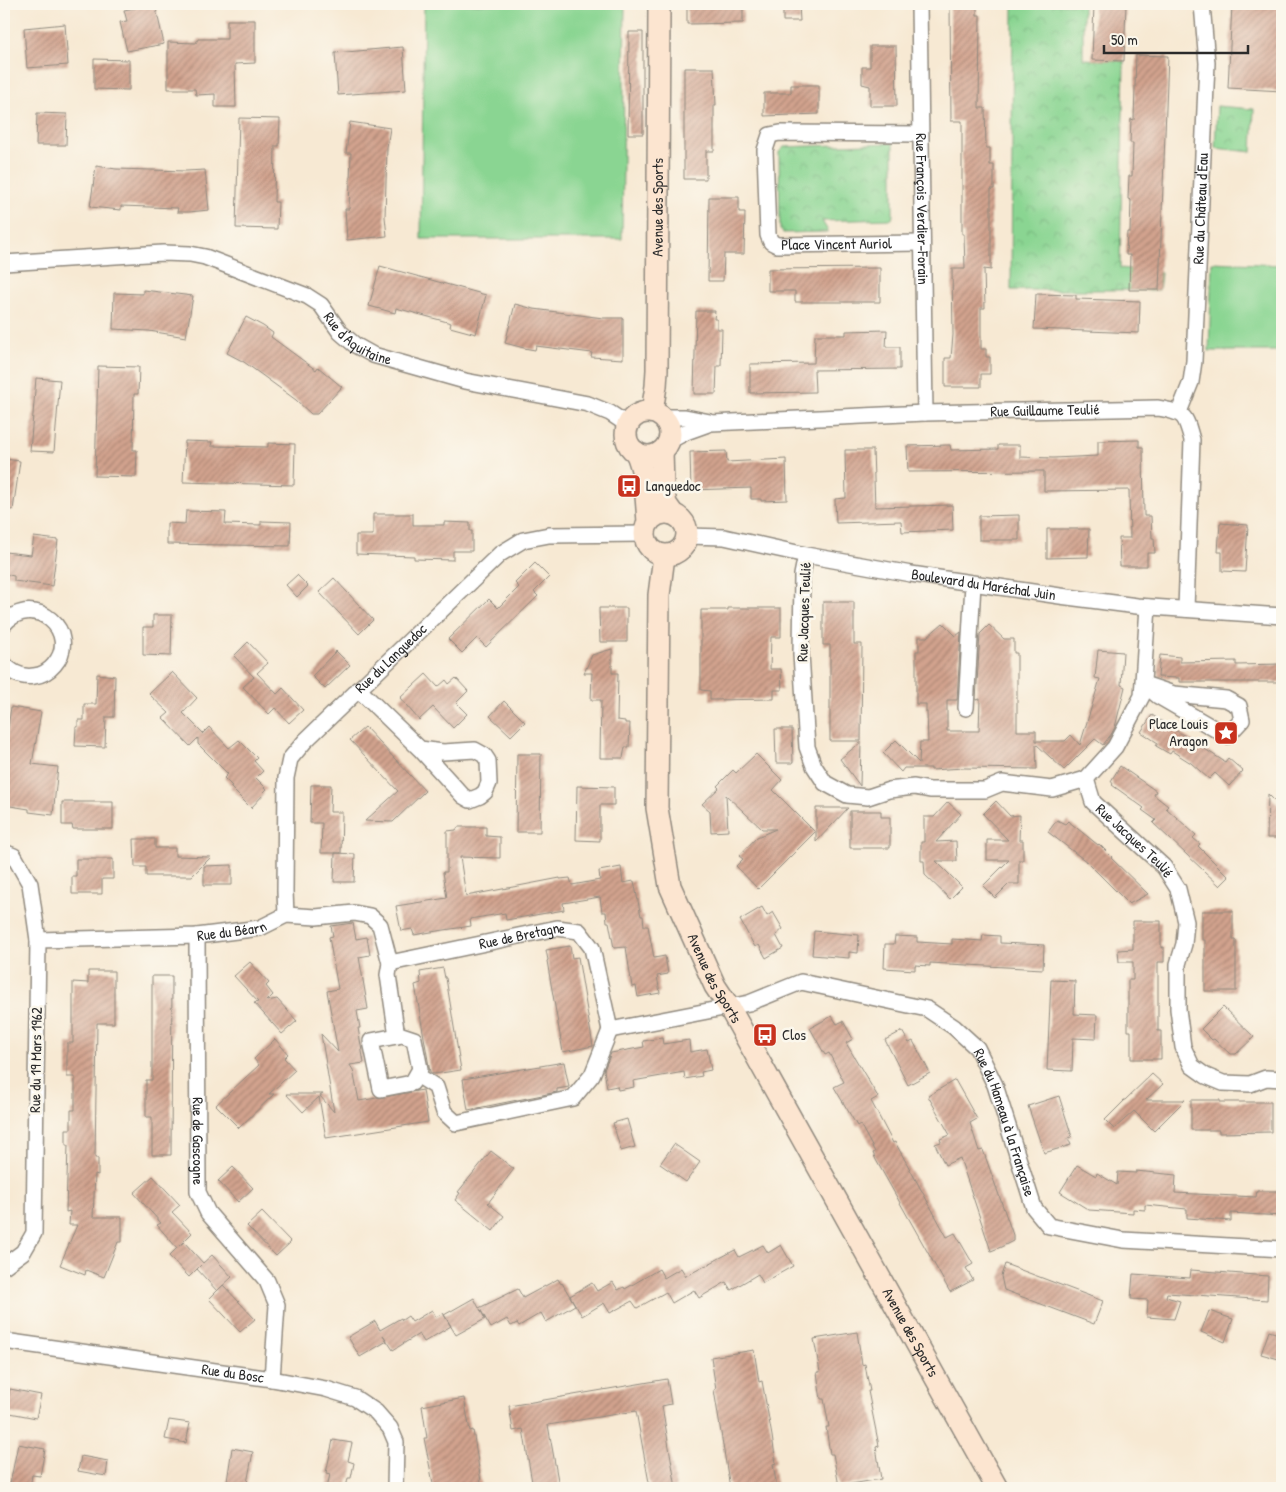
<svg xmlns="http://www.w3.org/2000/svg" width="1286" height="1492" font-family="'Patrick Hand',sans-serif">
	<defs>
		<pattern id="park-crowns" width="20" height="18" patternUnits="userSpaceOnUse" patternTransform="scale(1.25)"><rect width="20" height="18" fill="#8ad592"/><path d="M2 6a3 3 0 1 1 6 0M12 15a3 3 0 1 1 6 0" fill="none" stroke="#77b77e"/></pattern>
		<pattern id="building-hatch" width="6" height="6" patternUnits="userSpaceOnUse" patternTransform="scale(1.25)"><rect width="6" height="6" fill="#d2a38e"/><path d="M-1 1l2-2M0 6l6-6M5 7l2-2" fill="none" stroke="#ab8574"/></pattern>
	</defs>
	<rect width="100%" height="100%" fill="#fbf7ec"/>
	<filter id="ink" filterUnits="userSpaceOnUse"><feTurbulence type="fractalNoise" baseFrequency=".02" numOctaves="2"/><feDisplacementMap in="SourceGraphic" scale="10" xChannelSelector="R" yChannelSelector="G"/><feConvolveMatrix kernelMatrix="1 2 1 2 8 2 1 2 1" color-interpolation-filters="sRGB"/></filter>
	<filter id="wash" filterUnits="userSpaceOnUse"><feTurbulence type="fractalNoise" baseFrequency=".0096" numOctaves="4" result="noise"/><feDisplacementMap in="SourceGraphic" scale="20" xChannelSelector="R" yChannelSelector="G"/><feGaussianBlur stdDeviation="1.12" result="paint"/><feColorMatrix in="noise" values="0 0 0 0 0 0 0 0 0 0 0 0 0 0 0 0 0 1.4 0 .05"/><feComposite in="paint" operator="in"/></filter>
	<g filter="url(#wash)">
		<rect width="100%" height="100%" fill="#f7e9d3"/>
		<!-- grass -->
		<g fill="#8ad592" stroke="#5a805e">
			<polygon points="424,4 625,4 622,239 421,239"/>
			<polygon points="1212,262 1282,265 1282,351 1209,351"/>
		</g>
		<!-- park -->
		<g fill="url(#park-crowns)" stroke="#5a805e">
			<polygon points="1013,4 1083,4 1083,59 1124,61 1120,268 1161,273 1159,290 1011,290"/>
			<polygon points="1217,106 1254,109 1252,152 1215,148"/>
			<polygon points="893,143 893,215 892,219 822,221 828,231 826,232 783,233 780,230 779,152 784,147"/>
		</g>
		<g id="blocks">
			<!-- building -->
			<g fill="url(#building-hatch)">
				<polygon points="155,4 164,44 127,51 120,22 127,21 124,10"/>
				<polygon points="687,4 743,4 743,23 687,24"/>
				<polygon points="783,4 799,4 800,21 783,21"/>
				<polygon points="950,4 977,4 977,15 980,15 979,108 985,108 986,148 990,148 990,165 994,165 994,189 991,189 991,270 984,269 985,308 981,308 981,349 986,349 986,357 990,357 990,374 981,374 981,387 945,387 945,358 951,358 953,335 952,269 965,269 964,234 962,234 962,121 951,121"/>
				<polygon points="1094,4 1126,4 1124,61 1092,60"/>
				<polygon points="1232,4 1282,4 1282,91 1228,88"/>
				<polygon points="227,20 255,20 255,63 235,64 236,107 215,107 215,94 196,95 195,89 168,89 168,42 196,43 198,39 227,39"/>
				<polygon points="65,24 68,65 27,68 24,28"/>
				<polygon points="629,32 643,32 643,134 628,134"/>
				<polygon points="870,46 896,46 897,106 870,106 870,86 862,84 862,67 870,67"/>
				<polygon points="403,47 406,90 338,95 335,53"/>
				<polygon points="1136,55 1168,56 1159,290 1129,290 1130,255 1126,255 1127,232 1130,232 1131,200 1128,199 1129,176 1132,176 1133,143 1130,143 1131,119 1134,120"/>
				<polygon points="94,59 129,60 129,90 94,89"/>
				<polygon points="684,68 714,68 716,105 714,105 714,151 706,151 706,179 684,179"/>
				<polygon points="791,85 819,85 819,114 764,116 764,93 791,93"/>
				<polygon points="37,113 67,114 66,145 36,145"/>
				<polygon points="239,118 280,119 279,146 275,146 274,202 278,202 277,229 236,228"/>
				<polygon points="350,122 390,128 387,147 385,217 387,236 347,240 345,209 349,209 351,153 346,153"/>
				<polygon points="96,166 116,169 186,171 205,170 209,210 189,212 177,212 178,208 121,206 121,210 90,207"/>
				<polygon points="709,197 739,197 739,212 745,212 744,254 724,254 723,281 708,281"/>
				<polygon points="380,266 486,295 476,334 450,327 451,323 396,308 395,313 369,306"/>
				<polygon points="880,268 880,302 795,302 795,291 768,291 768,269"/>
				<polygon points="143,290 193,296 186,337 149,331 113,329 114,293 143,294"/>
				<polygon points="1036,294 1076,295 1076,299 1140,301 1139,333 1034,329"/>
				<polygon points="515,304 534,309 603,318 623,318 623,359 591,357 592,353 536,346 535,350 524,348 505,343"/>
				<polygon points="696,311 715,311 714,319 717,319 717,329 722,329 721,366 717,366 716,394 694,394"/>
				<polygon points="246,317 263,326 273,333 271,337 316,370 318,367 342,387 317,414 311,414 296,400 244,362 227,353"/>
				<polygon points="887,330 886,347 900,347 900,369 814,370 815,392 750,393 750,364 814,363 815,335 846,335 846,331"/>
				<polygon points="98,366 139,367 138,394 134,394 133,450 137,450 136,477 95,476"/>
				<polygon points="36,378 60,380 54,452 30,451"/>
				<polygon points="1139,440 1139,447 1143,447 1144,516 1151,516 1152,538 1154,538 1155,553 1147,553 1147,566 1120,566 1119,538 1130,538 1129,490 1044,491 1044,471 908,472 907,446 950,445 951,450 998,449 998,445 1020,445 1020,457 1053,458 1098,456 1098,441"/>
				<polygon points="185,441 212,442 211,446 268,447 268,443 295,444 294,485 183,482"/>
				<polygon points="845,450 873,450 875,507 952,505 953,530 902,532 901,521 836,523 835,499 846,498"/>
				<polygon points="726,451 727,462 786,459 787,500 761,501 761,499 751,499 751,488 691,490 690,452"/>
				<polygon points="4,459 20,461 13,510 4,509"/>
				<polygon points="186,511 226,512 225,524 261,525 261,521 291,522 290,546 167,544 167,523 185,524"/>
				<polygon points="373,514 413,514 413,525 444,525 444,522 470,523 470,531 472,531 472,551 453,551 453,560 414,559 414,556 356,554 356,535 373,535"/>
				<polygon points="1019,515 1019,540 979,540 979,516"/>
				<polygon points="1220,523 1248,525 1245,572 1222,571 1222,552 1218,552"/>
				<polygon points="1047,529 1089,529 1088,557 1047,558"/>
				<polygon points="34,537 58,540 52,586 14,581 14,576 4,574 5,552 31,555"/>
				<polygon points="535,563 549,577 534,592 538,596 486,647 477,638 462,653 448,639 489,599 498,608 519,587 515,583"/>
				<polygon points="297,575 308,586 297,597 286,585"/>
				<polygon points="334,578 373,620 359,634 319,592"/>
				<polygon points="823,602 854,602 854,644 862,644 861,741 830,741 830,645 823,645"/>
				<polygon points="599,608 627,608 627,642 600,642"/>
				<polygon points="728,608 781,608 781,637 771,637 770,669 781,669 782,690 774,690 774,699 710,700 710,691 701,690 701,610 728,610"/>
				<polygon points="153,615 172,615 171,656 143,655 143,627 153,627"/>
				<polygon points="943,623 956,636 961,632 957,700 947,700 947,731 979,731 980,699 976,700 980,634 989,625 1004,639 1014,639 1014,653 1017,653 1017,731 1036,731 1036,741 1065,741 1071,735 1080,745 1100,679 1095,678 1098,650 1123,652 1121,685 1125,687 1115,727 1112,733 1103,745 1095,739 1064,770 1036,744 1037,769 964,768 931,770 931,768 904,768 901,772 883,753 896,740 919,763 920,742 928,742 927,712 926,712 926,704 916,704 916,651 919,651 919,637 927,637"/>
				<polygon points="248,642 268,663 257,673 277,694 283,688 303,710 289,723 275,708 269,714 243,687 254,677 234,656"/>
				<polygon points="612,649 612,673 618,673 617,720 625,721 625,723 630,723 629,747 625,747 623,758 600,758 601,700 591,700 592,673 584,673 592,655"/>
				<polygon points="336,651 350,665 325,689 312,676"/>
				<polygon points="1160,655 1180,657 1180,662 1236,661 1236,665 1282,664 1282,682 1179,682 1179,678 1158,677"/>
				<polygon points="172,672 197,698 183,713 203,733 202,734 209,727 229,748 239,740 257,758 254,761 263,771 256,778 267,789 263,793 264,794 251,808 230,787 232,786 224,778 228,774 198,744 198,738 190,746 163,718 169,713 149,694"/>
				<polygon points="97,674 115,676 114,717 106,717 105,747 75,746 76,727 78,727 78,720 84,720 84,704 96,704"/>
				<polygon points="426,674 438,687 446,680 449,684 456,678 468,691 456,703 467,714 453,728 433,707 419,720 400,698"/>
				<polygon points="504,701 525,722 511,736 490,716"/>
				<polygon points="11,707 41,712 32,764 58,767 53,815 29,812 29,809 4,805 4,755"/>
				<polygon points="1152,715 1225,762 1228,758 1243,771 1229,786 1215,773 1209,779 1191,763 1172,751 1170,754 1156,746 1158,743 1141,732"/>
				<polygon points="365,727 425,791 393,822 365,821 398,791 350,740"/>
				<polygon points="775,729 792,729 793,763 776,763"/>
				<polygon points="861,742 860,786 840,759"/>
				<polygon points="517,754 541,754 540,832 516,832"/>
				<polygon points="756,754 782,780 773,790 815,832 758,889 736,866 743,859 739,856 757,837 776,829 762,829 726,795 728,831 711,832 710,811 702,804 719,788 717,786 733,770 736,773"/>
				<polygon points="1120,766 1156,791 1154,795 1168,806 1166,808 1196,835 1193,838 1200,844 1198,846 1229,877 1220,886 1153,823 1156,820 1142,810 1144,808 1112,785 1113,784 1111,781"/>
				<polygon points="311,785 331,785 330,812 342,812 341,853 321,853 322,823 310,823"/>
				<polygon points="577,786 614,787 614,805 600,805 600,841 576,840"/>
				<polygon points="1268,794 1282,808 1282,838 1267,838"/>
				<polygon points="996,801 1010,816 1020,815 1019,840 1023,840 1023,860 1019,860 1019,884 1009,884 995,898 983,886 1009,860 987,860 987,840 1008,840 983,814"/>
				<polygon points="62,802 113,802 113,829 73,829 72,825 62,825"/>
				<polygon points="948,802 961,814 936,842 956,841 957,861 936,861 962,887 950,899 925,875 924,861 921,861 921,842 924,842 924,817 934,817"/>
				<polygon points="816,808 848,808 816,842"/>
				<polygon points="850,811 881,811 881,817 890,817 890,848 850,848"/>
				<polygon points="1057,820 1065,824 1068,821 1098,845 1099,844 1112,857 1111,858 1148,894 1129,904 1087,862 1048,832"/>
				<polygon points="458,827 486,827 486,836 500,837 500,858 460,857 466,896 560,878 560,879 570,878 572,885 600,880 599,871 621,867 623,883 634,881 641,916 643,916 644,926 648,926 654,958 665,956 668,974 657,976 660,993 638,997 636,986 632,987 626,947 614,948 609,922 607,922 606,912 602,912 600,897 563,903 564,910 506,920 505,913 470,919 471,926 431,932 414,935 412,929 401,931 396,906 447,898 443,872 447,872 447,831 456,830"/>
				<polygon points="134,839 155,839 155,848 175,848 175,856 211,857 192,876 146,876 146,867 135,867"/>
				<polygon points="335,853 355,854 354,882 334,882"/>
				<polygon points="76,859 113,859 113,879 102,879 102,894 72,894 72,876 76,876"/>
				<polygon points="232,865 232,885 204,885 204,866"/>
				<polygon points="762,907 767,916 773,912 783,929 776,935 783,948 766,958 759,945 755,947 740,920"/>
				<polygon points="1202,911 1233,911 1233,940 1236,940 1236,991 1205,991 1205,940 1202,940"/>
				<polygon points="1133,921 1161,921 1161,948 1164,947 1164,962 1158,962 1158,1031 1161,1031 1161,1059 1131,1059 1131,1031 1128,1031 1128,980 1133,980 1133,962 1119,962 1118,950 1133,949"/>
				<polygon points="353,923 356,939 367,937 370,955 359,957 368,1009 357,1011 360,1028 358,1028 364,1063 350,1065 353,1070 359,1101 423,1090 428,1122 326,1138 319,1097 303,1112 286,1094 323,1094 320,1096 334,1112 321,1034 338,1052 327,991 338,989 329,937 333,936 331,926"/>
				<polygon points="814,931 859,935 858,953 849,952 849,958 812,955"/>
				<polygon points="983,935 1000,936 1000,943 1044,945 1043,969 930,963 930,966 915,965 915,970 884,968 885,944 894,944 895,936 917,937 917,942 952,944 952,939 982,941"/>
				<polygon points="570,946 572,958 578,957 593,1046 563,1052 547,961 548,960 546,950"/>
				<polygon points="250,962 269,983 266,986 273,995 267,1001 277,999 297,1021 282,1034 254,1003 258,1002 234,976"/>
				<polygon points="443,968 445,978 446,978 461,1070 434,1074 430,1072 415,985 421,983 420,972"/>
				<polygon points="88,971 114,971 114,1023 97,1023 95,1158 98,1158 98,1175 95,1174 93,1217 122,1217 122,1242 118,1242 104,1277 86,1270 85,1275 60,1265 77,1225 69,1225 70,1211 66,1212 68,1145 66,1145 66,1129 71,1129 71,1110 75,1110 75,1077 67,1077 67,1043 73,1043 73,982 88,983"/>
				<polygon points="152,976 172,976 171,1155 152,1155 152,1117 146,1117 146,1080 152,1080"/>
				<polygon points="1051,980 1075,981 1074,1014 1097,1015 1096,1039 1073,1038 1072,1071 1047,1070"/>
				<polygon points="1223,1007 1254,1037 1236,1054 1230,1054 1214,1039 1212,1040 1201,1029"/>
				<polygon points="832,1016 837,1024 843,1021 853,1039 846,1043 878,1097 871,1101 893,1143 895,1142 947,1237 955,1233 973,1264 966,1268 973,1280 950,1292 876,1160 873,1153 875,1152 860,1124 857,1126 834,1087 844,1082 829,1053 825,1055 810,1028"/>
				<polygon points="902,1031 909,1043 913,1041 930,1073 908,1085 885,1040"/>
				<polygon points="662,1038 663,1044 689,1040 690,1052 707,1049 711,1070 701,1072 702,1076 685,1079 684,1072 633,1081 634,1087 618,1090 617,1086 607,1088 604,1070 611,1053 644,1047 643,1041"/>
				<polygon points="275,1039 288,1054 284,1058 295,1070 269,1094 274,1094 239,1128 216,1105 259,1065 254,1059"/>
				<polygon points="564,1062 569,1087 557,1089 557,1092 468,1110 463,1079"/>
				<polygon points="1152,1074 1163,1084 1146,1100 1185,1100 1154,1131 1134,1111 1114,1129 1105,1120 1124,1101 1123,1100 1125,1100"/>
				<polygon points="955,1080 977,1119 970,1123 979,1151 983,1150 1013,1235 1013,1241 1001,1247 991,1251 960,1158 945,1165 935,1144 941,1142 940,1139 950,1135 928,1096"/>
				<polygon points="1059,1096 1072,1137 1068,1138 1071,1145 1044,1153 1028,1106"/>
				<polygon points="1191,1100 1220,1100 1220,1102 1271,1102 1271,1132 1219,1133 1219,1130 1191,1130"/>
				<polygon points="627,1119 635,1147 621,1151 613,1123"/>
				<polygon points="674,1144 700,1162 686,1182 660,1164"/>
				<polygon points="491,1151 514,1169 488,1203 504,1216 493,1231 455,1200 460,1193 458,1192"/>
				<polygon points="1077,1165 1096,1176 1097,1173 1117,1185 1118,1172 1136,1173 1136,1171 1176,1175 1175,1193 1256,1197 1257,1191 1282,1191 1282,1216 1231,1213 1231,1221 1187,1218 1187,1209 1145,1205 1145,1210 1133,1209 1133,1213 1089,1210 1060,1192"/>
				<polygon points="233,1167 253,1188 238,1202 218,1181"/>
				<polygon points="153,1176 180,1205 172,1212 192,1233 179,1246 184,1242 203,1263 212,1255 232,1277 217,1291 197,1269 201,1265 189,1277 169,1256 177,1248 157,1225 161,1223 134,1193"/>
				<polygon points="262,1212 291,1242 276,1256 247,1226"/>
				<polygon points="763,1245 768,1253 781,1245 793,1266 763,1283 758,1274 731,1290 726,1282 699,1298 694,1290 672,1303 666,1292 637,1308 632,1301 610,1313 604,1303 582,1316 570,1296 592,1283 597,1291 613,1282 618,1290 624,1287 625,1289 659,1269 664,1278 681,1268 686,1276 735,1250 739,1257"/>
				<polygon points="1005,1264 1103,1301 1094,1324 1004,1290 1001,1276"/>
				<polygon points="1191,1270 1268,1276 1267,1300 1167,1293 1166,1297 1180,1301 1174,1319 1147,1317 1148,1300 1131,1299 1133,1274 1190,1278"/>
				<polygon points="558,1279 561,1284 562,1283 575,1305 546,1322 541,1313 519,1326 517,1323 511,1326 507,1319 491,1328 480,1309 485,1319 456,1335 444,1315 474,1298 479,1308 518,1289 523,1298"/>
				<polygon points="223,1285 255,1319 240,1332 209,1299"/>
				<polygon points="432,1310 436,1317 443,1313 451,1326 424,1342 419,1334 393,1350 383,1335 387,1341 360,1357 348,1337 375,1321 380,1330 401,1318 402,1320 408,1316 412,1322"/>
				<polygon points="1209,1311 1233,1319 1225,1342 1201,1332"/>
				<polygon points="1269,1331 1282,1335 1282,1360 1261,1354"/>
				<polygon points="857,1332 862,1365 865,1364 867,1376 870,1391 868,1391 879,1446 876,1447 881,1479 839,1486 833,1454 830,1454 826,1427 829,1427 824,1399 821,1399 819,1387 817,1372 820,1372 814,1339"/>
				<polygon points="754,1350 759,1382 762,1381 772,1436 776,1463 773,1464 777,1488 730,1488 714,1390 716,1389 711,1357"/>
				<polygon points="667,1379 671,1404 662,1406 676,1488 650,1488 636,1411 548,1425 559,1486 533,1488 523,1429 513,1431 509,1406"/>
				<polygon points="10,1389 41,1395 36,1418 5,1412"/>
				<polygon points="464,1398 470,1431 473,1430 482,1488 434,1488 424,1438 427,1438 422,1406"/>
				<polygon points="169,1420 190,1423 186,1443 165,1439"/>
				<polygon points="333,1440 352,1443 348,1461 354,1463 351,1478 348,1478 346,1488 327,1488 330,1474 326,1473"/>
				<polygon points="18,1444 45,1449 40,1476 32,1475 30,1488 10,1484"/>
				<polygon points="232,1448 253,1452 246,1488 226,1488"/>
				<polygon points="81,1456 108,1461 106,1476 78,1471"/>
			</g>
		</g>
	</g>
	<g filter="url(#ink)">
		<use href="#blocks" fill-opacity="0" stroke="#918a7f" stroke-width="1"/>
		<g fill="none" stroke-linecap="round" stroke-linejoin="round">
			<defs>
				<g id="minor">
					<path id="s1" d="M919 4 925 413"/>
					<path id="s2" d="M920 134 780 133 770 135 765 150 768 235 771 242 777 245 922 243"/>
					<path id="s3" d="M4 263 163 253 190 254 205 257 307 296 321 305 340 332 355 345 373 355 465 381 588 404 610 413 628 425"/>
					<path id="s4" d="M1179 412 1191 382 1194 361 1207 63 1202 4"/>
					<polyline points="663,417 685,417 710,422"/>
					<path id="s5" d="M669 441 686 432 711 423 925 413 1158 408C1185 413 1185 414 1192 440L1186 609"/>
					<path id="s6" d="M687 536 724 537 806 555 911 574 1060 596 1137 606 1282 616"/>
					<polyline points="806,555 802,575 801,654 807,747 814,766 825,783 847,795 868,797 889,790 914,787 930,790 985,790 1002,783 1052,789 1086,779"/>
					<path d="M4 624C34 590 82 633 54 665 49 671 42 675 34 676 22 678 12 673 4 664"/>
					<polygon points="1144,684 1174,694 1226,699 1239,706 1242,720 1227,736 1158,696"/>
					<polyline points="358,689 420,749 463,796 470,800 480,796 485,792 489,783 488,761 484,755 475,750 443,752 420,749"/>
					<polyline points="966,708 973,584"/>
					<path id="s7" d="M1086 779 1093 802 1164 867 1178 889 1186 922 1184 944 1178 964V1009L1183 1047 1192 1066 1206 1076 1223 1083 1250 1084 1266 1078 1282 1079"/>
					<polyline points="1086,779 1115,747 1142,696 1148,607"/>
					<polyline points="4,852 14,856 30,884 38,940 34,1233 23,1252 4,1266"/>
					<path id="s8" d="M286 915 285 891 286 778 290 759 305 741 500 554 523 540 549 535 644 534"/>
					<path id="s9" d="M197 936 198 1192 208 1213 267 1281 277 1305 272 1379"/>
					<path id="s10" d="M38 940 197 936 260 928 286 915 316 917 354 913 370 916 380 925 390 963 388 975 397 1036"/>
					<path id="s11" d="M390 963 557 928 579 931 592 948 610 1030 749 1003 801 982 927 1009 954 1027 977 1048 995 1085 1034 1208 1049 1226 1123 1240 1282 1249"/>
					<polygon points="402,1035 414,1039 420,1069 412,1083 381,1089 371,1041"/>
					<polyline points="417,1075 436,1087 444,1112 456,1123 573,1098 592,1075 610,1030"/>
					<path id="s12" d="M4 1341 272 1379 326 1389 355 1398 376 1412 390 1428 396 1442 395 1488"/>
				</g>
				<g id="secondary">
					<circle cx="648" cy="434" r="22"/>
					<path id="s13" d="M652 412 656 386 657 370 659 4"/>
					<polyline points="662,451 663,487 666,504 673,514"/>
					<path d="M636 452C646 475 646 498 648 522"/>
					<circle cx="666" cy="534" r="21"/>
					<path id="s14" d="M664 556 659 595 657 808 670 886 715 986 729 1007 997 1488"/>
				</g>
			</defs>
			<!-- minor casing -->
			<use href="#minor" stroke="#918a7f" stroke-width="18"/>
			<!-- secondary casing -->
			<use href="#secondary" stroke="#918a7f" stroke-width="24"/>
			<!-- minor -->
			<use href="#minor" stroke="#fff" stroke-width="15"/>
			<!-- secondary -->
			<use href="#secondary" stroke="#fce5d0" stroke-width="21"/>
		</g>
	</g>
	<!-- icons -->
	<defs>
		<symbol id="bus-square" viewBox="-11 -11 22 22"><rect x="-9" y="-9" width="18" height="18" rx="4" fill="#c8321e" stroke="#fbf7ec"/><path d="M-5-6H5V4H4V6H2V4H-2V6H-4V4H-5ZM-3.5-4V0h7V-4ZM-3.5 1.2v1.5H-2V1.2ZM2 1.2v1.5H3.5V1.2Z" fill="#fff"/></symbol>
		<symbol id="sight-square" viewBox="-11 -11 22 22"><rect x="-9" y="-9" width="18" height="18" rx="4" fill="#c8321e" stroke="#fbf7ec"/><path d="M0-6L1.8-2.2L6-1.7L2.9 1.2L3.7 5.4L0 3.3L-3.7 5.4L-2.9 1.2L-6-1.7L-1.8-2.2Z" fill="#fff"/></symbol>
	</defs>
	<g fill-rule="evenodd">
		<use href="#bus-square" x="615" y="472" width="28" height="28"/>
		<use href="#sight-square" x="1212" y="719" width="28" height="28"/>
		<use href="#bus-square" x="751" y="1021" width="28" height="28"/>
	</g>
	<g text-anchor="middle" stroke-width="5" stroke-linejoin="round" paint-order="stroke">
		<!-- street labels -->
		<g font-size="15" fill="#2b2b2b" stroke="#fbf7ec">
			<text dy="5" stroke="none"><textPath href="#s13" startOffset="205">Avenue des Sports</textPath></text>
			<text dy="5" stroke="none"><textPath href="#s1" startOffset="205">Rue François Verdier-Forain</textPath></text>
			<text dy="5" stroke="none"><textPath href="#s4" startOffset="206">Rue du Château d'Eau</textPath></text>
			<text dy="5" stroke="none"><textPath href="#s2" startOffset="325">Place Vincent Auriol</textPath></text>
			<text dy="5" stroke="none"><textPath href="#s3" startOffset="379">Rue d'Aquitaine</textPath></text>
			<text dy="5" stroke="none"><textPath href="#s5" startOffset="380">Rue Guillaume Teulié</textPath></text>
			<text dy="5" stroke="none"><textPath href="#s6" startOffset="301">Boulevard du Maréchal Juin</textPath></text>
			<text transform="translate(804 612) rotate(-88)" y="5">Rue Jacques Teulié</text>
			<text dy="5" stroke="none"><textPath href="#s8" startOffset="299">Rue du Languedoc</textPath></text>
			<text dy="5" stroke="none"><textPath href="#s7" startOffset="81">Rue Jacques Teulié</textPath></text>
			<text dy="5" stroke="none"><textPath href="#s10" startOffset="194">Rue du Béarn</textPath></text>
			<text dy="5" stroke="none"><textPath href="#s11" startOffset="135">Rue de Bretagne</textPath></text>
			<text dy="5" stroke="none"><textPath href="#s14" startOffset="434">Avenue des Sports</textPath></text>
			<text transform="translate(36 1060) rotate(-89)" y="5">Rue du 19 Mars 1962</text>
			<text dy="5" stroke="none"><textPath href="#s11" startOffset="768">Rue du Hameau à la Française</textPath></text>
			<text dy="5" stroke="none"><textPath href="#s9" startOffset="205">Rue de Gascogne</textPath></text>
			<text dy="5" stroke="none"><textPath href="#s14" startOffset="839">Avenue des Sports</textPath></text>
			<text dy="5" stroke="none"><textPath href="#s12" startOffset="231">Rue du Bosc</textPath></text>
		</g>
		<!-- poi labels -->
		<g font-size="15" fill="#2b2b2b" stroke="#fbf7ec" text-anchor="start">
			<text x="646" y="491">Languedoc</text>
			<text x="1208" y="729" text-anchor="end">Place Louis<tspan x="1208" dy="17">Aragon</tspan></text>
			<text x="782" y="1040">Clos</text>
		</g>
	</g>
	<!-- margin -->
	<rect width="1286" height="1492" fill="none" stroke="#fbf7ec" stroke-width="20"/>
	<!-- scale -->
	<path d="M1104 45v8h144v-8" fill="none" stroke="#2b2b2b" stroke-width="2.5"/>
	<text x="1111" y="45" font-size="15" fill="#2b2b2b" stroke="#fbf7ec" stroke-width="4" paint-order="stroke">50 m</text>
</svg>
